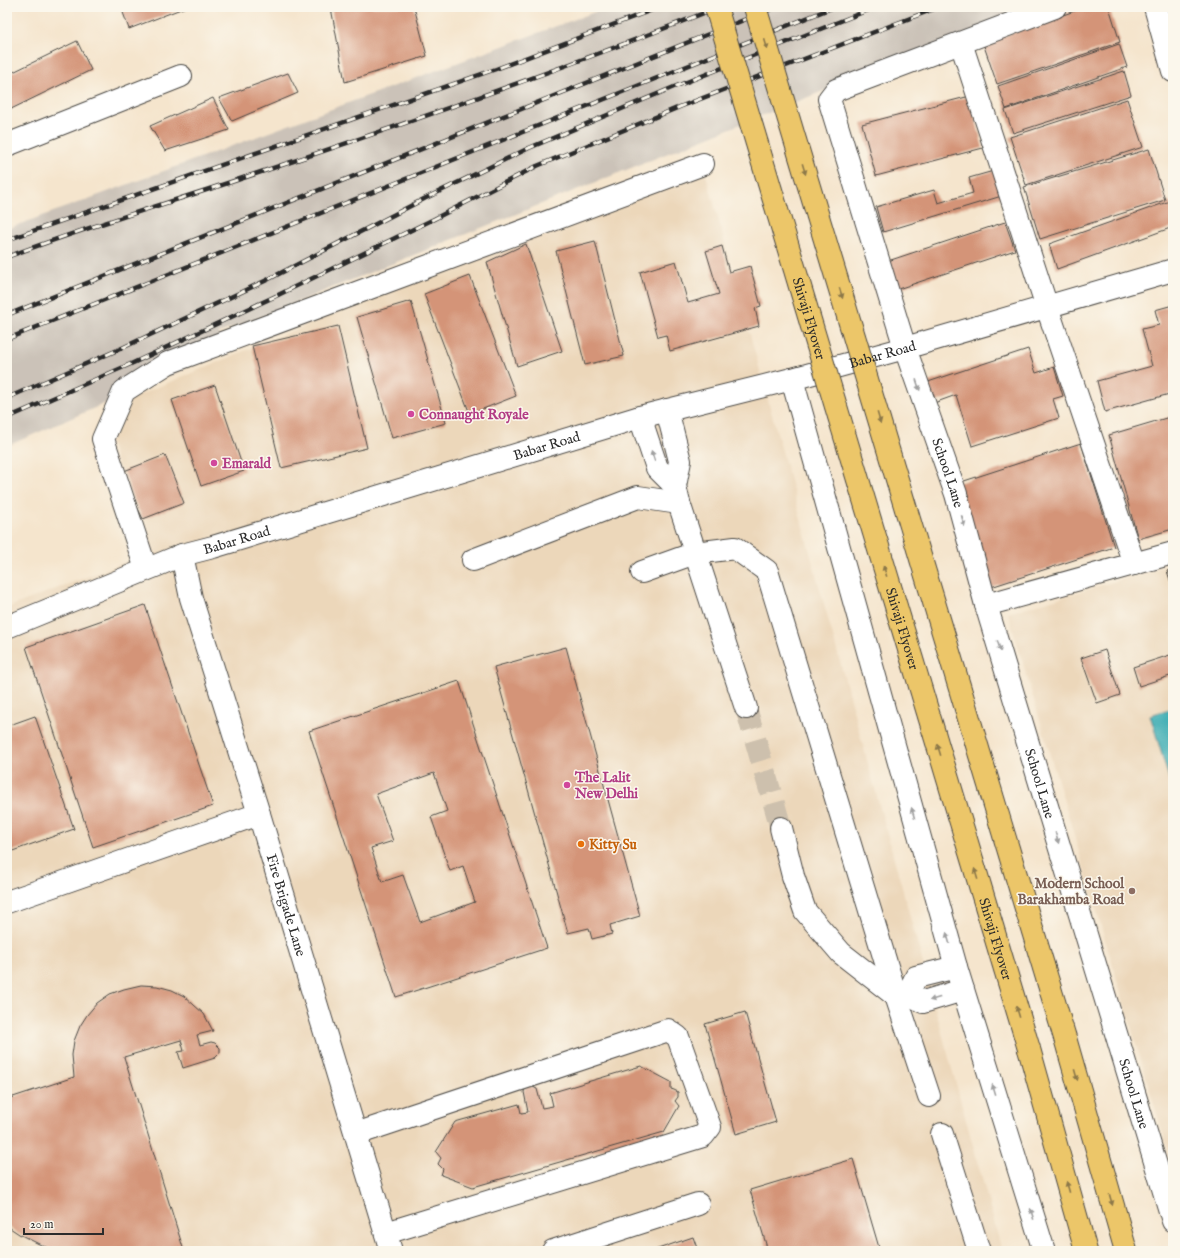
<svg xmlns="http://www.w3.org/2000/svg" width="1180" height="1258" font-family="'IM FELL English',serif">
	<rect width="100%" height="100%" fill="#fbf7ec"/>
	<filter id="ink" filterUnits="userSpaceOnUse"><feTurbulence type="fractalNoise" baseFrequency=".025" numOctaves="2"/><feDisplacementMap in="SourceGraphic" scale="8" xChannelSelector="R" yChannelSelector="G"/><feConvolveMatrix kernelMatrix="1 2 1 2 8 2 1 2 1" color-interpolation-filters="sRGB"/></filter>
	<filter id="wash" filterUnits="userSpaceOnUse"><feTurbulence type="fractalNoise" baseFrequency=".012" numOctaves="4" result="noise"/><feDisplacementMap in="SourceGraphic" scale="16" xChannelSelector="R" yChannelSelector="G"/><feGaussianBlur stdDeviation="0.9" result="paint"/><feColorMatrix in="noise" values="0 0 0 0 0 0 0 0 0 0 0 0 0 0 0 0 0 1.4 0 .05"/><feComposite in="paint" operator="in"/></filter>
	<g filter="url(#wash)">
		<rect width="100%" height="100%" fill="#f5e5cd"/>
		<!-- built -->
		<g fill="#ecd7ba">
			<polygon points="702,160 1002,1251 7,1251 7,608 148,553 109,439 127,400"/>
			<polygon points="1173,564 1173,1168 1008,613"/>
		</g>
		<!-- industrial -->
		<polygon fill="#cbc2b8" points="608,7 1033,7 219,333 219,354 7,446 7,229"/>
		<!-- water -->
		<polygon fill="#3cadb4" stroke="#346c70" points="1173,708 1173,792 1150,715"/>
		<g id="blocks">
			<!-- building -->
			<g fill="#d49478" fill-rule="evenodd">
				<polygon points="121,7 186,7 129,29"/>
				<polygon points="337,7 414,7 427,56 345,82 331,8"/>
				<polygon points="1086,7 1109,7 1120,42 997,84 983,43"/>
				<polygon points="77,41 91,70 7,111 7,75"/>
				<polygon points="1119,44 1127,67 1006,109 998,86"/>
				<polygon points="1124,71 1131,95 1013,133 1005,110"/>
				<polygon points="288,73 298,93 232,121 219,98"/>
				<polygon points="970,96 983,148 876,176 862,124"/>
				<polygon points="213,98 229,130 165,151 150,126"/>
				<polygon points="1127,99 1143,147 1026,185 1010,137"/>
				<polygon points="1149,149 1165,200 1040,239 1024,187"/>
				<polygon points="997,170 1005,195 883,232 876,207 934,190 938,203 973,193 969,178"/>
				<polygon points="1170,201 1173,208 1173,227 1057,269 1049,244"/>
				<polygon points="1005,222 1015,250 898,289 888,261"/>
				<polygon points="595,241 624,356 585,365 556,251"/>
				<polygon points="526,244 562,351 517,366 487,262"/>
				<polygon points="722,246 729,272 750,266 761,306 755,308 759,326 670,351 666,335 658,337 640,272 676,261 688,303 719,294 706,251"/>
				<polygon points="470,276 516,396 470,414 424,294"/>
				<polygon points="411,301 446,423 392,438 357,317"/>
				<polygon points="1173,305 1173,393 1105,412 1097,381 1152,366 1142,329 1159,325 1155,310"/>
				<polygon points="338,326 367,448 281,468 252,346"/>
				<polygon points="1028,349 1036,373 1054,367 1063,396 1053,399 1059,418 972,446 956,395 934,403 928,382"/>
				<polygon points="215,385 244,471 201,486 172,400"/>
				<polygon points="1173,416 1173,529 1138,539 1109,435"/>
				<polygon points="1081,443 1114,547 991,587 958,483"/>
				<polygon points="165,455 184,503 143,519 132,496 124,471"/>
				<polygon points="1173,569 1173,589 1167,571"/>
				<polygon points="145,605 213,806 93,847 26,647"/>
				<polygon points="566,647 640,916 610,925 612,934 592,939 589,928 568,933 494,667"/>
				<polygon points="1105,650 1120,695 1097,703 1081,658"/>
				<polygon points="1173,654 1173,675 1139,686 1133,667"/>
				<path d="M459 681 547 948 396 997 309 731ZM434 773 447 811 431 817 450 871 463 866 475 902 420 922 403 875 382 882 371 848 393 841 376 794Z"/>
				<polygon points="35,716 74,829 7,853 7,726"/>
				<polygon points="141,985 157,986 172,990 184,996 204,1014 213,1031 197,1035 200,1045 211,1042 215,1043 220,1048 220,1053 215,1058 183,1068 178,1052 184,1051 181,1040 124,1057 184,1251 57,1251 43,1246 19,1234 7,1226 7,1099 74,1077 72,1055 74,1041 80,1026 87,1015 97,1003 110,994 124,989"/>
				<polygon points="745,1012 776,1122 736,1134 705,1024"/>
				<polygon points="641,1066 671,1082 671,1089 674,1090 678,1092 678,1097 675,1101 679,1106 664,1132 473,1187 441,1175 443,1169 438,1164 441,1158 436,1152 455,1122 519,1104 521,1113 528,1112 524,1092 525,1088 531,1086 537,1089 542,1108 553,1106 550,1093"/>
				<polygon points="853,1159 880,1251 768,1251 750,1190"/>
				<polygon points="693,1237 698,1251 652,1251"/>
			</g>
		</g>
	</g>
	<g filter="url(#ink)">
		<use href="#blocks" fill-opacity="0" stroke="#494743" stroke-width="1"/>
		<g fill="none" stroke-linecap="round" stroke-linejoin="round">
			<!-- minor-tunnel -->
			<polyline stroke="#cdc0ad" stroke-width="22" stroke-dasharray="22 11" stroke-linecap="butt" points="746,708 781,828"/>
			<defs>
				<g id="minor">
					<path id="s1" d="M1055 7 836 90 829 99 905 348 956 494 986 605 1173 1221"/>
					<polyline points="1155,7 1173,71"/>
					<polyline points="961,43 1047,307 1134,564"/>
					<polyline points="7,145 181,76"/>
					<polyline points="792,379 956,967 1044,1251"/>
					<polyline points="667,410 680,461 675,486 679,503 746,708"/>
					<polyline points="640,417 657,468 675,486"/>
					<polyline points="473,560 638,497 679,503"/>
					<polyline points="146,569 103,439 124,391 168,363 703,164"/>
					<polyline points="642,572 695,553 735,548 767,571 896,996 929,1096"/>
					<polyline points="986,605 1173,553"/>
					<polyline points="7,627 182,555"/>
					<path id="s2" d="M259 814 191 598 182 555 213 547 640 417 792 379 905 348 1173 270"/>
					<polyline points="781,828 793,876 805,911 841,953 896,996"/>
					<path id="s3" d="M7 902 259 814 391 1251"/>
					<polyline points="908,993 916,977 956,967"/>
					<polyline points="896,996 908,993 923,1002 963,990"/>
					<polyline points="356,1134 668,1030 678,1037 710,1127 703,1136 386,1233"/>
					<polyline points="942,1134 979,1251"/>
					<polyline points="553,1251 698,1204"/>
				</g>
				<g id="major">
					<polyline points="1065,1038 1126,1251"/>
					<polyline points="1029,1049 1086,1251"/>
				</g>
			</defs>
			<!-- minor casing -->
			<use href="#minor" stroke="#494743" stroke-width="24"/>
			<!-- major casing -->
			<use href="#major" stroke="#494743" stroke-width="24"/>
			<!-- minor -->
			<use href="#minor" stroke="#fff" stroke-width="22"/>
			<!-- major -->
			<use href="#major" stroke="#ecc669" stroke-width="22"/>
			<defs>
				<g id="rail">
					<polyline points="7,240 496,69 660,7"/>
					<path d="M7 257C89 226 172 202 255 174 411 122 566 68 719 7"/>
					<polyline points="7,315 776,7"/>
					<polyline points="7,339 834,7"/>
					<polyline points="7,398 120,349 267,280 424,199 529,148 674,87 876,7"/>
					<polyline points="7,418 133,363 278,295 434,219 537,166 682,106 939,7"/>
				</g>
			</defs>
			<!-- rail casing -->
			<use href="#rail" stroke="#2b2b2b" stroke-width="4.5"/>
			<!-- rail -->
			<use href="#rail" stroke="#fbf7ec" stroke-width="3" stroke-dasharray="9" stroke-linecap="butt"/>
			<defs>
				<g id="major-bridge">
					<path id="s4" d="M716 7 1029 1049"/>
					<polyline points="755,7 1065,1038"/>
				</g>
			</defs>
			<!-- major-bridge casing -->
			<use href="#major-bridge" stroke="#494743" stroke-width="24" stroke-linecap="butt"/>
			<!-- major-bridge -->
			<use href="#major-bridge" stroke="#ecc669" stroke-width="22"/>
		</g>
		<!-- one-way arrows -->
		<defs><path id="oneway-solid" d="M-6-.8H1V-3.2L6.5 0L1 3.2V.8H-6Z"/></defs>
		<g fill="#8c784a">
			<use href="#oneway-solid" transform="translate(766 44) rotate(73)"/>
			<use href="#oneway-solid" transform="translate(804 169) rotate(73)"/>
			<use href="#oneway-solid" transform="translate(841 293) rotate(73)"/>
			<use href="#oneway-solid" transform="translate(879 418) rotate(73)"/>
			<use href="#oneway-solid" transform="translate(885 571) rotate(-107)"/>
			<use href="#oneway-solid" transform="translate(939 750) rotate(-107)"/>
			<use href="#oneway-solid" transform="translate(976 874) rotate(-107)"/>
			<use href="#oneway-solid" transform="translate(1018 1012) rotate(-107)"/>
			<use href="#oneway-solid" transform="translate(1076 1075) rotate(74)"/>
			<use href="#oneway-solid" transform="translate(1068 1187) rotate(-106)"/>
			<use href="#oneway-solid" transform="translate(1111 1200) rotate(74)"/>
		</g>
		<g fill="#a0a0a0">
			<use href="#oneway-solid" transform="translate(918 385) rotate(71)"/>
			<use href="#oneway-solid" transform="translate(653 456) rotate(-108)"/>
			<use href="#oneway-solid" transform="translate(963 521) rotate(75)"/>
			<use href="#oneway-solid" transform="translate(999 646) rotate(73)"/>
			<use href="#oneway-solid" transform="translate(913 813) rotate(-106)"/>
			<use href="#oneway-solid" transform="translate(1057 838) rotate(73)"/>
			<use href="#oneway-solid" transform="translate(948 938) rotate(-106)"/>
			<use href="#oneway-solid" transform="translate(935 999) rotate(164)"/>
			<use href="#oneway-solid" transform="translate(994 1090) rotate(-107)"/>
			<use href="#oneway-solid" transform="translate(1032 1214) rotate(-107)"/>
		</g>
	</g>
	<!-- markers -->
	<g fill="#d1479c" stroke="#fbf7ec" stroke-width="1.5">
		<circle cx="411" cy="414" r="4"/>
		<circle cx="214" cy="463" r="4"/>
		<circle cx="567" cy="785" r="4"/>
	</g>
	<circle fill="#e8710a" stroke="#fbf7ec" stroke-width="1.5" cx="581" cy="844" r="4"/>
	<circle fill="#8d6e63" stroke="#fbf7ec" stroke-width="1.5" cx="1132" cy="891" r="4"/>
	<g text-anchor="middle" stroke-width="3" stroke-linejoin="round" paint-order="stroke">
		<!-- street labels -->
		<g font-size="14" fill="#2b2b2b" stroke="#fbf7ec">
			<text dy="5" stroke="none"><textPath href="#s4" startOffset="325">Shivaji Flyover</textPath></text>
			<text dy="5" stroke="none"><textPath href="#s2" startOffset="999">Babar Road</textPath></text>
			<text dy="5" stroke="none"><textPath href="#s2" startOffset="651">Babar Road</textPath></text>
			<text dy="5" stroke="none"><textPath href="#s1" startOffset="638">School Lane</textPath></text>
			<text dy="5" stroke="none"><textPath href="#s2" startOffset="327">Babar Road</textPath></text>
			<text dy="5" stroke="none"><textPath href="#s4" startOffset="649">Shivaji Flyover</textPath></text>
			<text dy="5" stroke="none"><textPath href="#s1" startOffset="962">School Lane</textPath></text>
			<text dy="5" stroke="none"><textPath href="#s3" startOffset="362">Fire Brigade Lane</textPath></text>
			<text dy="5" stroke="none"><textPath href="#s4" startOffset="973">Shivaji Flyover</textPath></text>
			<text dy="5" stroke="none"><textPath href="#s1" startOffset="1286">School Lane</textPath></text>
		</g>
		<!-- hotel labels -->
		<g font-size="14" font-weight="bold" fill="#b23c85" stroke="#fbf7ec" text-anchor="start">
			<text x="419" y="419">Connaught Royale</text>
			<text x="222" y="468">Emarald</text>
			<text x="575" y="782">The Lalit<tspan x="575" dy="16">New Delhi</tspan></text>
		</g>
		<!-- food labels -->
		<g font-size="14" font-weight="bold" fill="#c56008" stroke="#fbf7ec" text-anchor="start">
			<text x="589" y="849">Kitty Su</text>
		</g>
		<!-- education labels -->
		<g font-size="14" font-weight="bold" fill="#785e54" stroke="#fbf7ec" text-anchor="end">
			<text x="1124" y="888">Modern School<tspan x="1124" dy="16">Barakhamba Road</tspan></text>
		</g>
	</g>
	<!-- margin -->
	<rect width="1180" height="1258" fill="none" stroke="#fbf7ec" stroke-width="24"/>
	<!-- scale -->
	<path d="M24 1228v6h79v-6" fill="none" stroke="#2b2b2b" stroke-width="2"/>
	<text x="30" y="1228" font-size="12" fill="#2b2b2b" stroke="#fbf7ec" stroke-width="3" paint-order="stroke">20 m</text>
</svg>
